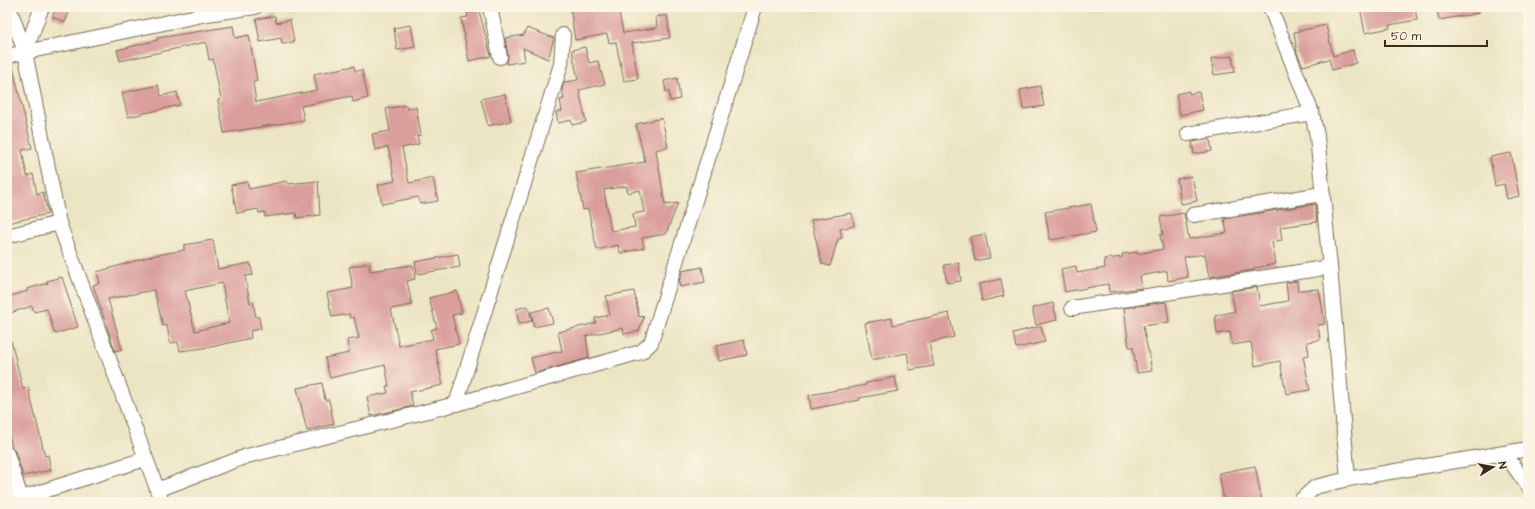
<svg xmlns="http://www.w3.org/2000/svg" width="1535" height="509" font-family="'Architects Daughter',sans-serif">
	<rect width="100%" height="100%" fill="#fcf5e5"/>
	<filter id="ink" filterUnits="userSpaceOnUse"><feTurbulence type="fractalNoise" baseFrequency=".025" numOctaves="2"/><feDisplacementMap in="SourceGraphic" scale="8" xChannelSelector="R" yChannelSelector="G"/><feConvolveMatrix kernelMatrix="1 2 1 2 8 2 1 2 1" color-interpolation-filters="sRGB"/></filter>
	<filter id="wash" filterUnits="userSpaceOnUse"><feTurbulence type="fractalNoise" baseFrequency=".012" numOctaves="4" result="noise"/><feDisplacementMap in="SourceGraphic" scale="16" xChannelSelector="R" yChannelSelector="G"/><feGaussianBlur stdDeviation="0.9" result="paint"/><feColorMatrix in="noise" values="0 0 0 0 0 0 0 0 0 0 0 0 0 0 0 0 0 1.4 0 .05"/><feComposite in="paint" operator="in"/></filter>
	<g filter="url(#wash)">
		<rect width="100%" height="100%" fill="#ece5c4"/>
		<g id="blocks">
			<!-- building -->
			<g fill="#da9e9b" fill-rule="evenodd">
				<polygon points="56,7 71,7 65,22 52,17"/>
				<polygon points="466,7 478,7 491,56 469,61 461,18 468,17"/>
				<polygon points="570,7 587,7 588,11 618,7 623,33 657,28 656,17 667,15 670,38 632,43 638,79 624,81 616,42 609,43 607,34 575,40"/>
				<polygon points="1360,7 1387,7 1387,10 1415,7 1417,20 1389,25 1390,28 1365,33"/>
				<polygon points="1448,7 1478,7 1479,13 1439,20 1437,9"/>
				<polygon points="275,16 276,23 290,20 294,42 282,44 281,38 260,42 256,19"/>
				<polygon points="411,25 415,47 397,50 394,28"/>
				<polygon points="1326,25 1333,56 1353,50 1356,63 1332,70 1329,59 1303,66 1297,53 1294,32"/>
				<polygon points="233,26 235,38 249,35 257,81 253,82 256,102 317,90 314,74 354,66 355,71 362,70 368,98 353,102 352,96 301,106 304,120 224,133 218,100 221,99 213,59 209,60 206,42 120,61 117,50 158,40 157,38"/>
				<polygon points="527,28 554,38 548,59 523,48 525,61 507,64 508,56 505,38 524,35"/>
				<polygon points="585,47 589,63 598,61 605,84 579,90 586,122 572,125 571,120 558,123 556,112 562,111 560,100 564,99 562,89 564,82 578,80 572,50"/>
				<polygon points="1232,56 1235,72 1214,75 1211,59"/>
				<polygon points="7,64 12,64 32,148 22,150 27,176 33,174 37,194 43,192 48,214 7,223"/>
				<polygon points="677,78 680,99 670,101 669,91 666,92 664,81"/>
				<polygon points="158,85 161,96 177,92 180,105 128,117 122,93"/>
				<polygon points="1040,86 1044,106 1023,109 1020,90"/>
				<polygon points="1189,91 1189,94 1199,92 1203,110 1180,115 1176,94"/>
				<polygon points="505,94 511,121 488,126 481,99"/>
				<polygon points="406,105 407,109 416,107 421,135 417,136 419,144 402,148 409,183 433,178 438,201 420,204 418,197 382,204 378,185 395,181 388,147 375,150 372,134 390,131 386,109"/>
				<path d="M662 118 668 147 656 150 665 205 678 203 666 234 642 238 644 248 620 253 618 245 597 250 588 209 583 210 576 173 645 162 636 124ZM626 186 628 193 640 190 644 212 633 214 635 227 611 231 604 190Z"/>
				<polygon points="1210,139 1212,151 1194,154 1192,142"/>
				<polygon points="1511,153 1519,196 1507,199 1504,184 1495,186 1490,157"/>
				<polygon points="1192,176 1197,201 1181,204 1177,179"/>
				<polygon points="287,181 287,184 318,181 320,215 297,218 296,213 265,217 265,212 259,213 258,209 237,213 231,185 247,182 249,189"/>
				<polygon points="1091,204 1096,232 1050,240 1045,212"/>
				<polygon points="1315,204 1317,222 1280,227 1282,240 1272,242 1276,264 1254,268 1254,270 1209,277 1205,254 1184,257 1188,277 1168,281 1167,271 1140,276 1142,288 1109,292 1108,284 1065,292 1061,269 1076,266 1077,273 1105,268 1104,259 1123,257 1122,254 1137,252 1137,254 1163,249 1160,235 1163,234 1160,217 1184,213 1189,239 1227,233 1224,219"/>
				<polygon points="852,213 854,226 840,229 842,238 838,239 830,266 822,264 811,220"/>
				<polygon points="985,234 990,258 975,261 970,237"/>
				<path d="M213 240 218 269 250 263 253 275 245 276 250 303 253 302 256 317H259L261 329 250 331 251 338 211 347 180 351 178 342 170 343 167 325 163 326 154 290 108 299 122 349 115 351 93 285 100 283 97 272 152 256 184 250V245ZM222 283 229 323 195 331 185 291Z"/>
				<polygon points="458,254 460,267 417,274 415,262"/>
				<polygon points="369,263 370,271 413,265 415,279 407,281 412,305 391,309 399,346 433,339 431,330 437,328 429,298 457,291 462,313 452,315 459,344 435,349 443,385 410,392 413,406 371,416 367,397 388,393 386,386 389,386 385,365 330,378 325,358 349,353 347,340 359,338 354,317 350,318 349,314 332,317 327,293 353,288 349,267"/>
				<polygon points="959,263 961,281 947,283 944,265"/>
				<polygon points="702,267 705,282 680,287 679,282 682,271"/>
				<polygon points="62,277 78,327 55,334 47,309 34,312 32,306 7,314 7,297 28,291 27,289 48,283 47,281"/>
				<polygon points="1001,279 1004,296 982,301 979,284"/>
				<polygon points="1297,281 1298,290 1319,289 1325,324 1318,325 1320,340 1307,342 1309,355 1303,356 1310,390 1286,394 1280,361 1255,366 1251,342 1232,345 1230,332 1217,334 1215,316 1235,311 1231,291 1257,287 1260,306 1288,301 1286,283"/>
				<polygon points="634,291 639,317 644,316 639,331 624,334 623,328 586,336 589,358 535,373 531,358 562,351 558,332 596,323 595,318 610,315 606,296"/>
				<polygon points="1166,302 1169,322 1143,326 1152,371 1137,373 1133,347 1129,347 1124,308"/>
				<polygon points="1053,303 1057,320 1036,325 1032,308"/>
				<polygon points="528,306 532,321 519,324 516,309"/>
				<polygon points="549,308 553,323 534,327 531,312"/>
				<polygon points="949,313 954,337 929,343 934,366 910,370 907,353 872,360 865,323 892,318 893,325"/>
				<polygon points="1041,326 1045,342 1016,348 1013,333"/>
				<polygon points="744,340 747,355 719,361 716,346"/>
				<polygon points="7,341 11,341 23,389 28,387 45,456 48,455 51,470 23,476 15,451 12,447 7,428"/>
				<polygon points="895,377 898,391 859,398 860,400 811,409 809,395 866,385 866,383"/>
				<polygon points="322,383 325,400 329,400 334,424 307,431 297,388"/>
				<polygon points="1255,466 1262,502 1224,502 1219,473"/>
			</g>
		</g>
	</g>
	<g filter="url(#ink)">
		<use href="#blocks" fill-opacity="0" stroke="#796b58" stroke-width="1"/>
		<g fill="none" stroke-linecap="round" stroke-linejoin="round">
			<defs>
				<g id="minor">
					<polyline points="9,7 25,52 59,223 162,502"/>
					<polyline points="490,7 500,57"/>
					<polyline points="1270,7 1312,113 1317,136 1330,267 1348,479"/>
					<polyline points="25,52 42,7"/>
					<polyline points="7,56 207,14 255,7"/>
					<polyline points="1188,134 1312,113"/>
					<polyline points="1193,215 1322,194"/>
					<polyline points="7,236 59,223"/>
					<polyline points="1072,308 1330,267"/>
					<polyline points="456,404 561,64 563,35"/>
					<polyline points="7,454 21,498"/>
					<polyline points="1505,454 1528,486"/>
					<polyline points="157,490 247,456 456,404 641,352 651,343 755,7"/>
					<polyline points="9,502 145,459"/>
					<polyline points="1299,502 1315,487 1348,479 1528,449"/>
				</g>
			</defs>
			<!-- minor casing -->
			<use href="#minor" stroke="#796b58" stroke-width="16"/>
			<!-- minor -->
			<use href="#minor" stroke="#fff" stroke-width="14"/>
		</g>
	</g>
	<!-- margin -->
	<rect width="1535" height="509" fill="none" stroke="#fcf5e5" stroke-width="24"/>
	<!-- north arrow -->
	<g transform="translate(1493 467) rotate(79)" stroke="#fcf5e5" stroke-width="3" paint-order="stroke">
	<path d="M0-3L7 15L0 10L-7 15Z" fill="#3b2a1e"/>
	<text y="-6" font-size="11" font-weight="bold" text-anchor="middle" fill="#3b2a1e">N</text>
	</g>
	<!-- scale -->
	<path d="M1385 40v6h102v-6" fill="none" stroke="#3b2a1e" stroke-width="2"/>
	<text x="1391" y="40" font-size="12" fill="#3b2a1e" stroke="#fcf5e5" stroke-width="3" paint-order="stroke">50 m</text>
</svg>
